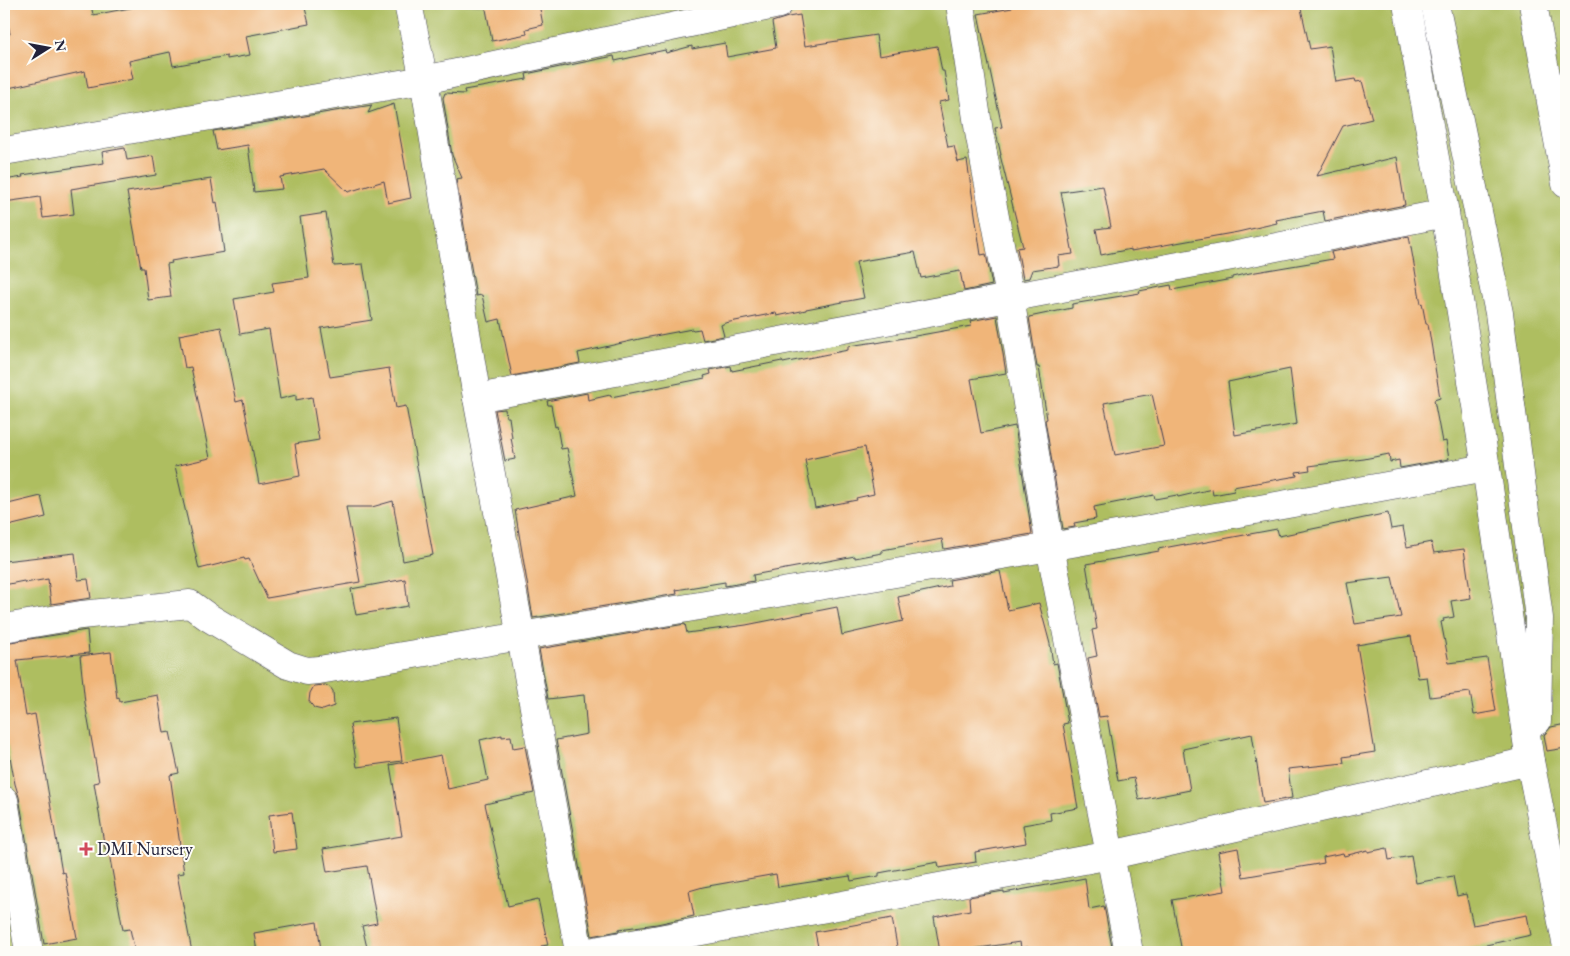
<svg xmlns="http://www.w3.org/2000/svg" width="1570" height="956" font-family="'EB Garamond',serif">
	<rect width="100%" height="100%" fill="#fdfcf7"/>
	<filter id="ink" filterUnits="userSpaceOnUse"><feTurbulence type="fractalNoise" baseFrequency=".02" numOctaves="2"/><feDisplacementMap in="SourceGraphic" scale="10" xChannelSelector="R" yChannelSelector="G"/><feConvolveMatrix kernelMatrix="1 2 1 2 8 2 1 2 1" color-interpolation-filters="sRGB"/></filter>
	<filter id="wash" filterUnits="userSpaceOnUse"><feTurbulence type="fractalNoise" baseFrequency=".0096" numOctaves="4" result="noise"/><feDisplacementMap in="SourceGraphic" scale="20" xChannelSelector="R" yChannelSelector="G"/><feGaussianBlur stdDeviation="1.12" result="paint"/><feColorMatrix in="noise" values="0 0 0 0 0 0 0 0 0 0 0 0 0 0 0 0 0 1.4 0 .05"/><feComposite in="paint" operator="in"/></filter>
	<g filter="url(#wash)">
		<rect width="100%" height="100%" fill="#f3edd9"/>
		<!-- green -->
		<rect fill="#aebe61" stroke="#68704e" x="4" y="4" width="1562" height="948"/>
		<g id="blocks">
			<!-- building -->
			<g fill="#f0b579" fill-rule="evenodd">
				<polygon points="4,4 91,4 93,15 151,4 304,4 309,24 246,36 250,55 227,59 227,56 173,66 170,52 129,61 133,79 88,88 85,71 4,89 4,36 10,34"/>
				<polygon points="485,4 539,4 543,25 526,29 527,34 492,41"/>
				<polygon points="1012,4 1300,4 1310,49 1330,46 1336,82 1355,79 1356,82 1362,81 1372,119 1343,126 1317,176 1397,157 1405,205 1325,221 1323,211 1276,220 1277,223 1238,232 1131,251 1131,249 1101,255 1096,229 1111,227 1103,186 1061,192 1073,254 1058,256 1059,266 1032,270 1029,278 1023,279 1017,248 1023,247 1000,155 1001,155 995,128 1002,127 978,14 1012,8"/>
				<polygon points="800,15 805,46 876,35 879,56 937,46 942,71 944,71 949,100 939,102 948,147 954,146 958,162 967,160 981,255 986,254 992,285 964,291 960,271 921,278 915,252 856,262 864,298 806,309 806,310 777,316 776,313 725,323 721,325 724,336 703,340 700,329 693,330 692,329 644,338 578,353 580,363 512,376 500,319 488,322 482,295 476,296 456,179 462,178 452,155 443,98 445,93 465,94 464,90 527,79 526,74 614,56 615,61 665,50 666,53 692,46 692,49 725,43 727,57 776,48 772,22 788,17"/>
				<polygon points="394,104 411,198 388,203 384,181 348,192 324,169 280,177 282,189 254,192 248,145 217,150 213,131 372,105 368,113"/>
				<polygon points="125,148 127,160 153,156 156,175 71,189 74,214 43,218 40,197 4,202 4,180 23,177 22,175 104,163 102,152"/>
				<polygon points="211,179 215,203 217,202 224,252 171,261 172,263 167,264 171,297 148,300 144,268 141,268 127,192"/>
				<polygon points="326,213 334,266 363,264 372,320 321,328 330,377 389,368 396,408 406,406 433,555 403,561 393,501 372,507 346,507 360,582 267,598 249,559 245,560 244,558 199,569 175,466 210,458 191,367 185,368 179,335 221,327 236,402 243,400 259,484 300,476 295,444 319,440 312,397 296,400 296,395 280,399 269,329 240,334 234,299 274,292 272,283 309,278 300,217"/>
				<path d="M1409 236 1421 304 1422 303 1426 324H1428L1440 398 1434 400 1442 442 1446 441 1449 459 1400 468 1399 460 1390 462 1389 454 1364 459 1309 466 1310 470 1296 472 1297 476 1233 487 1234 491 1213 495 1212 489 1178 497 1177 495 1155 499 1154 495 1094 507 1096 519 1074 523 1075 527 1063 529 1045 420 1047 419 1039 367H1037L1029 317 1072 308V304L1140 293 1139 291 1171 285 1172 290 1232 279V277L1250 273 1333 259 1331 252ZM1290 369 1297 424 1235 435 1228 382ZM1152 394 1164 446 1115 455 1104 403Z"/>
				<path d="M997 316 1006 373 971 379 981 433 1015 426 1032 534 944 549 942 539 882 550V553L855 558V556L753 575 754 581 725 586V582L676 590 677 594 533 618 515 510 577 496 567 448 561 449 557 426 555 427 551 405H548L547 401 587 393 588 400 610 395 611 397 705 378 704 376 711 374 710 370 731 366 732 371 782 361 783 363 848 350V346L876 342V343L971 326 970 321ZM865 447 874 494 856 498 857 500 815 508 805 460Z"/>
				<polygon points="505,409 506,417 509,417 512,438 511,438 515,459 505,461 495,410"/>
				<polygon points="41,496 46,517 4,527 4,505"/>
				<path d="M1388 513 1391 529 1403 527 1407 547 1431 542 1434 553 1464 549 1471 598 1451 601 1454 617 1443 619 1444 621 1441 622 1449 663 1487 658 1496 711 1474 715 1470 692 1430 697 1427 677 1418 678 1411 636 1357 645 1375 752 1343 757 1344 763 1288 769 1292 798 1263 803 1252 734 1183 749 1190 790 1139 800 1134 778 1118 781 1107 716 1099 717 1088 658 1097 656 1092 630 1097 629 1086 564 1159 551 1158 549 1185 544V546L1277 529 1279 536ZM1392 577 1401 617 1355 624 1347 583Z"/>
				<polygon points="75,553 78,580 88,579 91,598 51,604 48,579 25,583 24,581 4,585 4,561"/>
				<polygon points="1000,571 1008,610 1039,603 1050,644 1053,664 1057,663 1068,723 1063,724 1078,808 1050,813 1051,820 1023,825 1026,843 975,852 976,862 939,868 938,862 879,873 879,876 851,881 850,876 778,887 776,874 703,887 689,891 694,916 657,924 619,929 619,931 592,936 556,740 587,734 584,695 548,699 539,649 685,624 687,633 746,625 837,607 842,635 903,621 898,597 950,586 949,580"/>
				<polygon points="405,579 408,606 356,615 351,589"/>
				<polygon points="87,630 89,653 17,660 26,716 35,714 62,873 65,872 77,938 44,944 19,797 15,784 4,724 4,643"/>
				<polygon points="111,652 117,698 119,697 120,702 158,695 164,733 170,732 179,773 170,775 184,873 177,874 192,952 135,952 130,929 123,930 108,848 105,849 94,783 99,782 85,703 80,656"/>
				<polygon points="325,685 330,687 333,691 334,706 323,710 318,709 314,708 309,701 310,693 314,686"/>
				<polygon points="396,718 402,761 357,767 350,724"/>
				<polygon points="1566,724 1566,748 1547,751 1544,735 1551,727"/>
				<polygon points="502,735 502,737 511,736 513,748 525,746 534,793 485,804 508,906 538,899 548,945 541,946 542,952 368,952 362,926 377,923 367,866 327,872 323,849 402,836 390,765 441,755 448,789 488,780 480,740"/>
				<polygon points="292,812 297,849 273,852 269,815"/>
				<polygon points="1238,848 1243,877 1324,863 1323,857 1343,853 1344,856 1368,850 1368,852 1387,848 1389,860 1411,856 1416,883 1453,876 1457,896 1466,894 1473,925 1527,915 1531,935 1486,945 1441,952 1333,952 1332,946 1304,952 1182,952 1172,900 1225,891 1218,852"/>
				<polygon points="1085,878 1089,909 1104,906 1112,947 1074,952 1029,952 1028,947 1021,948 1020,942 965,950 965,952 940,952 934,917 970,910 969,897 1004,891 1004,893"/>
				<polygon points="892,918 898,952 819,952 815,932"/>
				<polygon points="317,922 321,950 308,952 257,952 254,933"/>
			</g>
		</g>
	</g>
	<g filter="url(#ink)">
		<use href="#blocks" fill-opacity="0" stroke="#414053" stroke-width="1"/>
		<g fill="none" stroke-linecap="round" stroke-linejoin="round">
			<defs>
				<g id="minor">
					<polyline points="408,4 424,80 477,398 579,952"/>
					<polyline points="960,4 979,132 1010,297 1050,547 1129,952"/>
					<polyline points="1407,4 1445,213 1486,468 1530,761 1566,942"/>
					<polyline points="1435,4 1499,313 1539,618 1537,721"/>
					<polyline points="1533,4 1566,184"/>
					<polyline points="4,151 424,80 779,4"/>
					<polyline points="477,398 1232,256 1445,213"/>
					<polyline points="4,628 81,615 190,604 208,617 288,665 307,671 319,670 1050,547 1486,468"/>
					<polyline points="4,800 29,952"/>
					<polyline points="589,952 1111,855 1530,761"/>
				</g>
			</defs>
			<!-- minor casing -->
			<use href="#minor" stroke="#414053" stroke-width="29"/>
			<!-- minor -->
			<use href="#minor" stroke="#fff" stroke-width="28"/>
		</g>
	</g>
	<!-- markers -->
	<path fill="#d1495b" stroke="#fdfcf7" stroke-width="2" d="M83.5 841.5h5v5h5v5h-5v5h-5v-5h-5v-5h5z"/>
	<g text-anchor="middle" stroke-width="4" stroke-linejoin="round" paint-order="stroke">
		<!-- poi labels -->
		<g font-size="18" fill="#22223b" stroke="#fdfcf7" text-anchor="start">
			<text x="97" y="855">DMI Nursery</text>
		</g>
	</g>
	<!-- margin -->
	<rect width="1570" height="956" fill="none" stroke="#fdfcf7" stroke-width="20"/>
	<!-- north arrow -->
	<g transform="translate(48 48) rotate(79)" stroke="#fdfcf7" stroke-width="4" paint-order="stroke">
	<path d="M0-4L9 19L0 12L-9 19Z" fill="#22223b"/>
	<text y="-8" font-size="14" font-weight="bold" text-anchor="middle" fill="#22223b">N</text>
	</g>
</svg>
